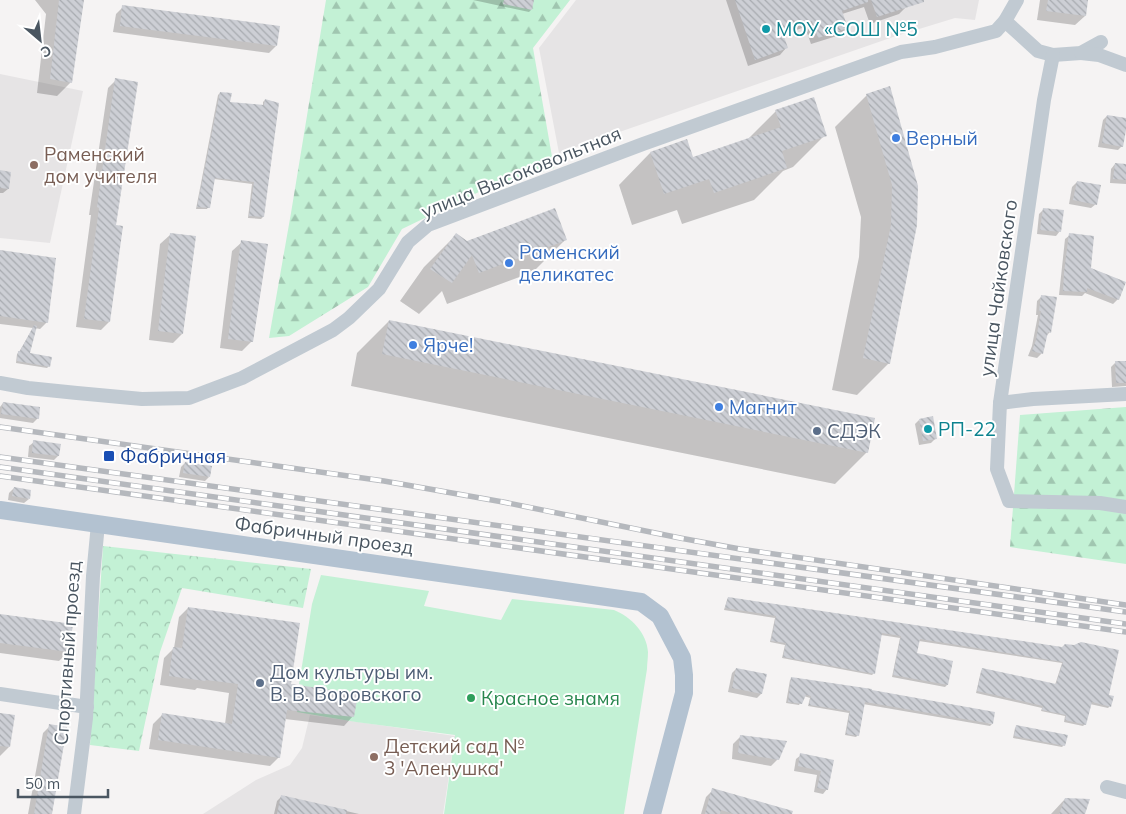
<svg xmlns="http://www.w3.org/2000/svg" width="1126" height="814" font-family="Mulish,sans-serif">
	<defs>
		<pattern id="forest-firs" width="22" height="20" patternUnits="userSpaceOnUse" patternTransform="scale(1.25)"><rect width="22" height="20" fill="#c3f1d5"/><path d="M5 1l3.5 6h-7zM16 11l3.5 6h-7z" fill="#a0c6b0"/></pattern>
		<pattern id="park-crowns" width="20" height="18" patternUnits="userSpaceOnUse" patternTransform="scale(1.25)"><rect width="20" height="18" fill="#c3f1d5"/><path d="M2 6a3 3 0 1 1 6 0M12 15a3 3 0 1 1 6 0" fill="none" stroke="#a0c6b0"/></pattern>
		<pattern id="building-back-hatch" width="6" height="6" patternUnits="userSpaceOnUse" patternTransform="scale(1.25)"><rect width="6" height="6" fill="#cdcfd5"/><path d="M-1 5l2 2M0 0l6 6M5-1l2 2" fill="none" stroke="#a8abb0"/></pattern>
	</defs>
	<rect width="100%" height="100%" fill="#f5f3f3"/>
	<!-- education -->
	<g fill="#e6e4e5">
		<polygon points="576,0 979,0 975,20 955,18 893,37 559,153 539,48"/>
		<polygon points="0,74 83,91 50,243 0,238"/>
		<polygon points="310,715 455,736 443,814 203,814 256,780 290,765 302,748"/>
	</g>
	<!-- forest -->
	<g fill="url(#forest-firs)">
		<polygon points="326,0 570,0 533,48 554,168 481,191 402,229 368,287 289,336 269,338 291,213"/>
		<polygon points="1126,407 1126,564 1010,547 1020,415"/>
	</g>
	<!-- park -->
	<polygon fill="url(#park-crowns)" points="103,546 311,569 303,608 182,588 160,652 139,751 90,745"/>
	<!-- garden -->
	<path fill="#c3f1d5" d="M321 575 429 591 424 606 501 620 512 599 614 610C631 617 647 633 648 652 648 658 647 664 647 669L624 814H444L455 735 356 722 297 712 303 685 299 684 312 604Z"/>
	<!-- shadow -->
	<g fill="#0003">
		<polygon points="35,0 82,0 71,82 57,96 37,93 46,14"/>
		<polygon points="473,0 533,0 531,10 529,12"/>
		<polygon points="726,0 904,0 906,7 899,14 870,24 864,7 842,14 847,28 840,35 811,44 805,27 782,35 786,48 780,55 748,66"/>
		<polygon points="1040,0 1087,0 1085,16 1075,25 1037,20"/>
		<polygon points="123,7 276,46 269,53 113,32 116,14"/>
		<polygon points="116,80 115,226 109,322 101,330 76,327 91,215 89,215 108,88"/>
		<polygon points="220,93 229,103 263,106 263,102 265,100 263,217 261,219 248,218 252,184 214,179 208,207 207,209 196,209 218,95"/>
		<polygon points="867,95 916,225 889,363 857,395 832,390 859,257 861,217 835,127"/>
		<polygon points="776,111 825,135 793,167 783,171 754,200 682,224 677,210 632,225 619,185 650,153 692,159 746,141"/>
		<polygon points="1107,116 1126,119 1122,146 1118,150 1098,147 1103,120"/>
		<polygon points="1115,164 1126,165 1126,184 1110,183 1111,169"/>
		<polygon points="0,171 8,189 3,193 0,193"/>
		<polygon points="1077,182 1096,204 1091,208 1069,204 1072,187"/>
		<polygon points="1043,210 1060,231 1056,236 1037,234 1039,214"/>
		<polygon points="170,235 182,334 173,343 149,340 160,244"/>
		<polygon points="456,235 467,242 565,240 533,272 447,304 442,291 419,314 400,301 424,267"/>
		<polygon points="1070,235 1090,269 1118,299 1113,304 1085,293 1082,296 1059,295 1065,239"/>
		<polygon points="242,242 252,341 242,351 220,348 232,251"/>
		<polygon points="0,251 47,322 40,329 35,328 29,354 49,366 47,368 16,363 17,354 19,352 33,328 0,324"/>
		<polygon points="1042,296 1050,332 1046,336 1042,353 1037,358 1028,356 1032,346 1038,315 1036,315 1037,301"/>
		<polygon points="389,321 867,452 835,484 351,386 357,353"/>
		<polygon points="1126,362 1126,386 1112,387 1111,367 1115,363"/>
		<polygon points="3,403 38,418 33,423 0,418 0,407"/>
		<polygon points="919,420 936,438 931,443 919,445 915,424"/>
		<polygon points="34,442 58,456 54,460 28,457 29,446"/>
		<polygon points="185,463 209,477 205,481 179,477 181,467"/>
		<polygon points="14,488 29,499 24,503 8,500 9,493"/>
		<polygon points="728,598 1063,648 1108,696 1110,706 1108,708 1090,704 1085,724 1083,726 1064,722 1065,716 1041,711 1042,708 976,693 981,671 983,669 1055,685 1062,663 919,641 916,654 947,685 945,687 892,677 900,638 881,635 874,673 872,675 782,658 785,645 770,642 775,618 724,610 727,600"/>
		<polygon points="188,608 290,686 353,716 344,726 285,719 279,757 270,766 149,749 153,724 162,715 225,724 229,693 197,688 195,690 160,685 164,658 174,648 179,617"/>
		<polygon points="0,615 68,652 59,661 0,653"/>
		<polygon points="736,669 761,694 757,698 728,692 732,673"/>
		<polygon points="792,678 992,724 990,726 863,704 858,735 856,737 845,735 849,713 808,706 810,698 804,696 799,705 786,703 790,680"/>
		<polygon points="0,714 9,747 0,756"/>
		<polygon points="50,726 51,814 28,814 43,733"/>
		<polygon points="1017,726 1064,745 1062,747 1013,738 1015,728"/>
		<polygon points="740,737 778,759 771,766 732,759 733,744"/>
		<polygon points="801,755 832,761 827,789 823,794 814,792 817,775 794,771 796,759"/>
		<polygon points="713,790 773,814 701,814 706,797"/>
		<polygon points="282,796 359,814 274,814 277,801"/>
		<polygon points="1065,799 1083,814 1051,814"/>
	</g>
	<!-- building -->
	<g fill="url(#building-back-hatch)">
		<polygon points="59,0 84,0 72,83 50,79"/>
		<polygon points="504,0 534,0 532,10 503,4"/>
		<polygon points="735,0 868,0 868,2 842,11 848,28 818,38 812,21 782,31 788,48 755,60"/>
		<polygon points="871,0 924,0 924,2 877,17"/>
		<polygon points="1048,0 1088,0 1086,16 1046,11"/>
		<polygon points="122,5 280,26 277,46 120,26"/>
		<polygon points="115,78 138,82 116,225 123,226 110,322 84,319 99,208 97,207"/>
		<polygon points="890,86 918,186 917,225 890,364 863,358 891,225 892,185 866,94"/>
		<polygon points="220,92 232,93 230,102 264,105 265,99 279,103 264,217 249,216 254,182 215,178 210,208 197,207"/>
		<polygon points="814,97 827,136 782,151 787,168 714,193 709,179 664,194 650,152 687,139 693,157 781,127 775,110"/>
		<polygon points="1107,115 1126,118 1126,130 1123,147 1102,143"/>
		<polygon points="1115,163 1126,164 1126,180 1113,179"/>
		<polygon points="0,170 11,172 9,189 0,188"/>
		<polygon points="1077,181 1101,185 1097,205 1073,200"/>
		<polygon points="555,208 567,240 479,273 472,255 452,283 430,269 456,233 467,241"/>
		<polygon points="1043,208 1064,210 1061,232 1040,230"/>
		<polygon points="170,233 196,236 183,334 158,331"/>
		<polygon points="1069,233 1094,236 1091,268 1126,282 1119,300 1087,288 1087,292 1063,291 1064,273"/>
		<polygon points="241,240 268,244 253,342 228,339"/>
		<polygon points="0,250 56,258 48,323 0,316"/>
		<polygon points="1041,295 1057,297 1051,333 1048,332 1043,354 1032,351 1036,340 1041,311 1039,311"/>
		<polygon points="389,320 875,418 868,453 382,354"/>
		<polygon points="34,325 37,326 30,353 52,357 50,367 17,361 18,351 20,351"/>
		<polygon points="1115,361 1126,361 1126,383 1116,383"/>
		<polygon points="3,402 40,407 39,419 1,414"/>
		<polygon points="933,416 937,439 923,441 919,419"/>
		<polygon points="33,440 61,444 59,456 32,453"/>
		<polygon points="185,462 212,466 210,477 183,473"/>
		<polygon points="14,487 31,490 30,499 12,496"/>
		<polygon points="728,597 1062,647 1065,644 1074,645 1081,642 1119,650 1109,695 1114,696 1111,707 1092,702 1086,725 1065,720 1066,715 1042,710 1043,706 977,691 982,668 1056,684 1063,662 920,639 917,653 953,661 948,685 893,675 901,636 882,633 875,674 783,657 786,643 771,641 776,616 725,608"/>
		<polygon points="188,607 300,623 291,684 358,694 354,717 287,710 280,758 158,740 162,713 232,724 238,684 206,680 205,681 169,676 173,647 182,648"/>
		<polygon points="0,614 73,624 69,652 0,643"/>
		<polygon points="736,668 767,674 762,694 732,688"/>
		<polygon points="791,677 872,689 872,690 995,712 993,724 865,702 859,736 846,734 850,711 809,705 811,696 806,695 802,704 788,702"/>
		<polygon points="0,713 15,715 10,747 0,746"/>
		<polygon points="49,724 67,727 52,814 34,814"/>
		<polygon points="1016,725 1068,735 1065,746 1014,736"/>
		<polygon points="740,735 787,741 779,760 738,753"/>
		<polygon points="800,753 834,760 828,790 817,788 821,771 798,766"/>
		<polygon points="712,788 793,811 792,814 734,814 721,810 720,814 705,814"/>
		<polygon points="281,795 347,810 346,814 277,814"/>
		<polygon points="1065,798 1090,799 1085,814 1059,814"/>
	</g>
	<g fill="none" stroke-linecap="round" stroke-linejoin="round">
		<!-- minor -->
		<g stroke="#c1cad2" stroke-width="14">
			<polyline points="1005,21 1038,51 1053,55 1081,53 1101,42"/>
			<polyline points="1081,53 1099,55 1126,65"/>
			<polyline points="1053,55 1044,100 1000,403 997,469 1009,501 1100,503 1126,507"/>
			<polyline points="0,383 28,388 77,393 142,399 189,398 242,378 333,330 349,318 379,289 408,242 428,225 643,144 901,52 935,47 996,31 1005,21 1017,0"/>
			<polyline points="1000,403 1033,399 1126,394"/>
			<polyline points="0,694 87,707"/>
			<polyline points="1107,787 1126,792"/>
			<polyline points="74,814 86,718 93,576 98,524"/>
		</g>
		<!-- major -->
		<polyline stroke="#b3c2d1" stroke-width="18" points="0,510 641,602 660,616 682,658 684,675 684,693 652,814"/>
		<defs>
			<g id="rail">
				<polyline points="0,427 384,481 503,502 680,538 740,549 1126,605"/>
				<polyline points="0,457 1126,612"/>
				<polyline points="0,467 1126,624"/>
				<polyline points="0,476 1126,632"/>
			</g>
		</defs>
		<!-- rail casing -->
		<use href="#rail" stroke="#b5b8bd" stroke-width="5.5"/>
		<!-- rail -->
		<use href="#rail" stroke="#fff" stroke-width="4" stroke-dasharray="11" stroke-linecap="butt"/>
	</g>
	<!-- markers -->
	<g fill="#0f9aa8" stroke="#fff" stroke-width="2">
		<circle cx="766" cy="29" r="5"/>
		<circle cx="928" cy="429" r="5"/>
	</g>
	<g fill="#3f7fe0" stroke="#fff" stroke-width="2">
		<circle cx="896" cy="138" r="5"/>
		<circle cx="509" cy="263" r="5"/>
		<circle cx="413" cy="345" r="5"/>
		<circle cx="719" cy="407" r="5"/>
	</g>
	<g fill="#8d6e63" stroke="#fff" stroke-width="2">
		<circle cx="34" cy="165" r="5"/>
		<circle cx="374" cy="757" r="5"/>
	</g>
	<g fill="#5c6f8a" stroke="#fff" stroke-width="2">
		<circle cx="817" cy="431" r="5"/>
		<circle cx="260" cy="683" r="5"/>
	</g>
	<rect fill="#1a4fb4" stroke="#fff" stroke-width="2" x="103" y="450" width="12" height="12" rx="2.5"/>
	<circle fill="#2e9e5b" stroke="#fff" stroke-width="2" cx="471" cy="698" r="5"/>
	<g text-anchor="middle" stroke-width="4" stroke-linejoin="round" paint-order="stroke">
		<!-- culture labels -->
		<g font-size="19" fill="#0d838f" stroke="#fff" text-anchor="start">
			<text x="776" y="36">МОУ «СОШ №5</text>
			<text x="938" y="436">РП-22</text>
		</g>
		<!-- shop labels -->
		<g font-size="19" fill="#366cbe" stroke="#fff" text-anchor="start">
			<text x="906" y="145">Верный</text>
			<text x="519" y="259">Раменский<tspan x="519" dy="22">деликатес</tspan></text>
			<text x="423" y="352">Ярче!</text>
			<text x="729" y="414">Магнит</text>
		</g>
		<!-- education labels -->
		<g font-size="19" fill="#785e54" stroke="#fff" text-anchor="start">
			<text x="44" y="161">Раменский<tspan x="44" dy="22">дом учителя</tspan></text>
			<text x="384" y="753">Детский сад №<tspan x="384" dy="22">3 'Аленушка'</tspan></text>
		</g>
		<!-- street labels -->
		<g font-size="19" fill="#4a5661" stroke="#fff">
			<text transform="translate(521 172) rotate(-22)" y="7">улица Высоковольтная</text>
			<text transform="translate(998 288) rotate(-82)" y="7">улица Чайковского</text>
			<text transform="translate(324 535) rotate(8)" y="7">Фабричный проезд</text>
			<text transform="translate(67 653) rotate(-86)" y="7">Спортивный проезд</text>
		</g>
		<!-- service labels -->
		<g font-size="19" fill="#4e5e75" stroke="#fff" text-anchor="start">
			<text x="827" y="438">СДЭК</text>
			<text x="270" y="679">Дом культуры им.<tspan x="270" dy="22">В. В. Воровского</tspan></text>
		</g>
		<!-- transit labels -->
		<g font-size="19" fill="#164399" stroke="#fff" text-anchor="start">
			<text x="120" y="463">Фабричная</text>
		</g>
		<!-- leisure labels -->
		<g font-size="19" fill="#27864d" stroke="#fff" text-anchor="start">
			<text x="481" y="705">Красное знамя</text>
		</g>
	</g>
	<!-- north arrow -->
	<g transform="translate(40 40) rotate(152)" stroke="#ffffff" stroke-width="4" paint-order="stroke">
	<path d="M0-4L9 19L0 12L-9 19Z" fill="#4a5661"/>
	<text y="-8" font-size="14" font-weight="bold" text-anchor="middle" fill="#4a5661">С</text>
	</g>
	<!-- scale -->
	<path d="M18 789v8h90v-8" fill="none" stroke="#4a5661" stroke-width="2.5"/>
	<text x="25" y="789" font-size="15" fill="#4a5661" stroke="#ffffff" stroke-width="4" paint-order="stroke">50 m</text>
</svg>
